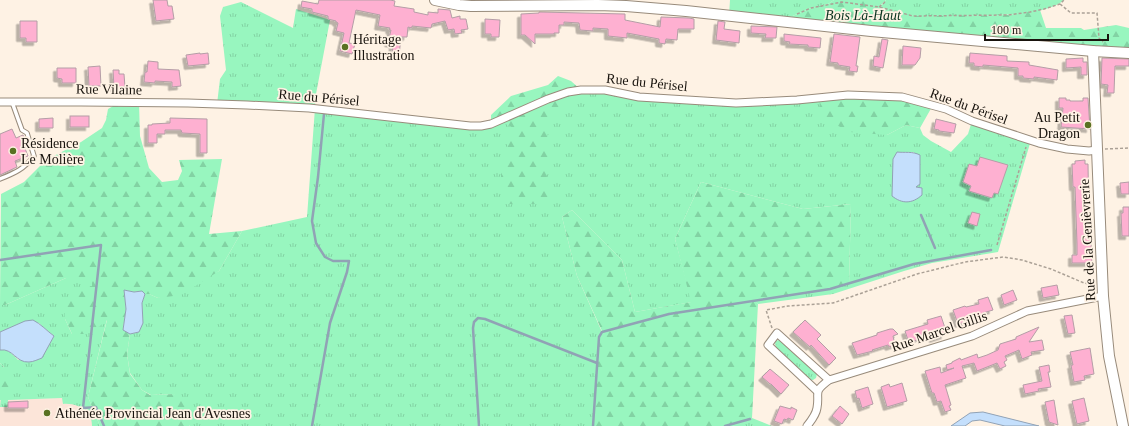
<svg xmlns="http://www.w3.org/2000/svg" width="1129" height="426" font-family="Georgia,serif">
	<defs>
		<pattern id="grass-tufts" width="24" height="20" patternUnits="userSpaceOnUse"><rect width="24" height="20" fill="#98f6bf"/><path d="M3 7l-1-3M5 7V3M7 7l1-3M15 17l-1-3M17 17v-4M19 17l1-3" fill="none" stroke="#82d2a3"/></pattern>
		<pattern id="forest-firs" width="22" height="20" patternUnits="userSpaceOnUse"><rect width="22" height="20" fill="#98f6bf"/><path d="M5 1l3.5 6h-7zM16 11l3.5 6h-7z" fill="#82d2a3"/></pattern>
		<filter id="shadow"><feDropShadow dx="-3.5" dy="3.5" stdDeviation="0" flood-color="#0004"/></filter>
	</defs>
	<rect width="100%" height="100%" fill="#fef2e4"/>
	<!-- education -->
	<polygon fill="#fce5d9" points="88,397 100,426 0,426 0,400"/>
	<!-- grass -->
	<g fill="url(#grass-tufts)" fill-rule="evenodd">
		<polygon points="730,0 834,0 828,4 811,8 781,21 729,16"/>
		<path d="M886 0H1064C1045 17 989 15 963 16 947 16 931 17 914 16 903 15 890 10 879 7L884 3Z"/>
		<path d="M241 2 293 28 296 9 330 20 316 94 315 108 481 126 581 90 639 97 736 103 820 98 887 135 906 125 920 128 923 135 931 141 951 152 968 134 972 121 1031 140 998 252 932 263 904 271 833 294 758 304 754 301 830 289 849 284 851 204 803 209 701 182 675 239 692 302 635 312 622 260 572 210 562 217 577 276 602 332 597 363 593 426H189L190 425 174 394 151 395 142 390 130 373 127 354 130 334 139 332 143 323 142 303 145 294H149L158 298 219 271 242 231 307 217 315 108 217 104 220 79 226 70 220 16 223 7ZM897 152H914L916 188Z"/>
		<path d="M66 278H92V286L65 319 70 330 72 334 107 319 88 397 100 426H92C92 422 91 416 88 413 82 406 71 403 63 404L62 398 8 400V407H0L4 367 0 363V350C9 349 12 354 18 360L48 346 54 336 43 327 39 323 6 330 0 332V305H5Z"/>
		<polygon points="779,340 782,340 817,374 816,378 813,380 810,380 776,347 775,343 776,341"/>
		<polygon points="752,418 772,426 725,426"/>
	</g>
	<!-- forest -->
	<g fill="url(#forest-firs)">
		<polygon points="834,0 886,0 879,7 913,16 938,16 1008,15 1040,10 1046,28 1081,28 1084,30 1116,25 1129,28 1129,53 781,21 811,8 828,4"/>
		<path d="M558 76 571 81 581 90C577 97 573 103 567 108 560 113 550 116 543 120L551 146 549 167 546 180 552 189 549 198 535 204H508L501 187V170L512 127 500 121 491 124V115L511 96 548 85Z"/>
		<polygon points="876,97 933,105 920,128 906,125 887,135 850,132 819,116 820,98"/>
		<polygon points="120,102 139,102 140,136 149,168 162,182 178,180 182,171 179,160 222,159 209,234 242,231 219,271 181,295 158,298 149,294 145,294 142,291 134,292 124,290 126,309 123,329 130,334 127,354 130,374 142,390 150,395 174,394 190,400 190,425 189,426 100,426 88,397 107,320 96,329 84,334 72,334 65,319 65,303 72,294 80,287 92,286 92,278 66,278 5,305 0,305 1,194 24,182 46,160 81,142 102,128 106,120 108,109"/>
		<polygon points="701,182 803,209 851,204 849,284 830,289 755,301 758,304 752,418 725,426 593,426 599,337 602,331 577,276 562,217 572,210 622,260 635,312 691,302 675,239"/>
		<path d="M0 363C13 376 12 383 8 400H0Z"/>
	</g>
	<!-- water -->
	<g fill="#c4dffc" stroke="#91a2b5">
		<path d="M897 152C905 153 912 151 920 155V184L916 187 922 188V195C912 204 902 204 892 196L893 159Z"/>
		<polygon points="124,290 134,292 142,291 145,294 142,303 143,323 139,332 130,334 123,330 126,309"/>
		<path d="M33 320C41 324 47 331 54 336L42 358C39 359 33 362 29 362 16 363 13 348 0 350V332L25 321Z"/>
		<polygon points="983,412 1039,426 1005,426 980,420 972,421 965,426 951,426 970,413"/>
	</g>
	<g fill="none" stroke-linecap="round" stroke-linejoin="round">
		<!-- stream -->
		<g stroke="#91a2b5" stroke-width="2.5">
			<polyline points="921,215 935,248"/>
			<polyline points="0,260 101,245 83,408 96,407 104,426"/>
			<polyline points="312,426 330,323 347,272 349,261 333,261 325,257 316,243 312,221 318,177 324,114"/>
			<polyline points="479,426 473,328 474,322 478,318 485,319 597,363"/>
			<polyline points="593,426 599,337 602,332 669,314 830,289 914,264 991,250"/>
			<polyline points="725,426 750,419"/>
		</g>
	</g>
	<!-- building -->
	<g fill="#feb0d1" stroke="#b49ea6" filter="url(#shadow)">
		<polygon points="153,0 167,0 168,6 172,6 174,19 156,21"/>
		<polygon points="319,0 390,0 395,1 394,6 414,9 414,12 428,15 428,12 438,13 438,9 450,10 452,18 460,16 460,19 466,19 468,29 461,30 462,33 455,34 454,29 448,30 445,21 432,24 431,28 412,26 412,28 408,27 407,37 401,37 399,56 392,56 393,44 388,43 391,30 389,30 390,28 378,26 380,15 356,10 349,43 355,44 352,54 340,51 344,33 336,31 338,23 336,22 336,21 328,19 328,16 312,12 312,9 301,7 302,1 318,4"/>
		<polygon points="539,12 625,14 625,20 660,27 661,17 689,18 694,19 694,29 678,29 677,40 666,39 665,44 659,43 659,39 627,33 627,38 608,36 608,29 593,28 593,31 580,30 579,23 564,22 564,25 559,25 559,33 554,33 554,34 535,34 535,44 525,35 521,35 521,14 539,13"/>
		<polygon points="485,19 500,20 499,37 491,37 491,34 485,34"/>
		<polygon points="20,21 37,21 37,42 26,42 26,38 20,38"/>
		<polygon points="718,21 725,22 724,29 740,31 739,43 716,40"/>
		<polygon points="751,26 777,27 776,38 765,38 766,34 751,33"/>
		<polygon points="784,34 821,38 820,48 808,47 808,45 789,44 790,42 784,41"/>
		<polygon points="834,34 860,37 856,66 858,66 857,72 849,71 850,67 838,65 838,63 830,62"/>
		<polygon points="882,39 888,40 883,68 873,66 874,56 879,57"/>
		<polygon points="903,46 921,48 920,58 915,65 902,65"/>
		<polygon points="200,53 200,54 208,53 209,64 188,66 186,55"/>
		<polygon points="970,53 1007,56 1007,61 1029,62 1029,65 1058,70 1057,80 1034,77 1034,79 1023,78 1023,76 1018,76 1018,68 983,65 983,67 974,66 974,63 969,63"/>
		<polygon points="1083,58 1083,62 1087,62 1087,75 1081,75 1081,67 1066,68 1066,59"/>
		<polygon points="1102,58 1129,59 1129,66 1115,66 1114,93 1107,93 1108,85 1101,84"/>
		<polygon points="148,61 158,62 158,69 179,70 181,86 172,87 172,82 155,81 155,83 144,82 145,72 147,72"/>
		<polygon points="100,66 101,86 89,86 88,67"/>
		<polygon points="57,68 76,68 76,83 62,83 62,79 57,78"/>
		<polygon points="113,70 119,70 119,74 124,74 125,87 114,88"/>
		<polygon points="1059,98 1066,98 1066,100 1070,100 1070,101 1083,101 1083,98 1088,98 1090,129 1061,127 1063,108 1059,108"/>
		<rect x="70" y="116" width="19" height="11"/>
		<polygon points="53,118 53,128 39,128 39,119"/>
		<polygon points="170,118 207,119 207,153 200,153 200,134 182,133 181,130 165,130 165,134 157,134 157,143 148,143 148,125 152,125 152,124 170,123"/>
		<polygon points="936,119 956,124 954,133 939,131 939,130 934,129"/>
		<polygon points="12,129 16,138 23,135 27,145 24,146 28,156 15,161 17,167 0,175 0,134"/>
		<polygon points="980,157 1008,165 998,194 994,193 992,198 969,191 971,186 963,182 969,164 977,166"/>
		<polygon points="1085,160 1085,164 1088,164 1089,223 1090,223 1092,263 1072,263 1072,255 1077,255 1077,244 1075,187 1073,187 1072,164 1075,164 1075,161"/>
		<polygon points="1129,182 1129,194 1121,194 1120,183"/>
		<polygon points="1123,207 1129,207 1129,236 1122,236 1121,213 1123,213"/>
		<polygon points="972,212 980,214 977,226 968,223"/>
		<polygon points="1057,285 1059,295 1043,298 1041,288"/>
		<polygon points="1013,290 1017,300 1004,305 1001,295"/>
		<polygon points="988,297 993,310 983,313 984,318 966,323 966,322 958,324 953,310 965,306 966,307 979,304 978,300"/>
		<polygon points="1072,315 1075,333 1068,334 1064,316"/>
		<polygon points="941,316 945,328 943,328 945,335 933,339 931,334 917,339 917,340 909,343 905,331 928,324 927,320"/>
		<polygon points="805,320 821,335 817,339 836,358 829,365 811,345 810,347 793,332"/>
		<polygon points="1039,327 1029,342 1042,340 1044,350 1031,352 1032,355 1022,359 1019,350 1005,356 1007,360 1004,362 1006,366 1000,369 997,363 977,371 974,363 962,366 966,378 945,385 951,405 949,406 951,410 945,412 941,401 937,402 934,393 932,393 925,371 940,367 941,373 954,368 947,370 946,365 952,363 952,362 960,358 961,360 977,354 978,358 987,355 998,350 1000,344 1016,339 1016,337"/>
		<polygon points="890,329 893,329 898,334 893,336 895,345 889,347 888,345 872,350 873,351 857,355 852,343 877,335 877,333"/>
		<polygon points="1090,348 1094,374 1084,376 1085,380 1074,382 1071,365 1073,365 1070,352"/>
		<polygon points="1049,365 1050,372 1048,372 1051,387 1038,389 1039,391 1025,394 1023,385 1042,381 1039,367"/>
		<polygon points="770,369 789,385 781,394 771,384 770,384 762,377"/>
		<polygon points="902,383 907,401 887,407 881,387 889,384 890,387"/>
		<polygon points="868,387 873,404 862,408 859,398 857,399 855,391"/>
		<polygon points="1084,398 1089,421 1077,424 1072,401"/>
		<polygon points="1054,400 1058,425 1049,422 1045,402"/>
		<polygon points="28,401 28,408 8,408 8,402"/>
		<polygon points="780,406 791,409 791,407 797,410 793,420 788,418 787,420 784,419 782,424 774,421"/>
		<polygon points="840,406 849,414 842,424 832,416"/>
	</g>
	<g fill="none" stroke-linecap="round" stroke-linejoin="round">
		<defs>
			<path id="lane" d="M0 179C15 173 24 169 34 156L27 133 22 130 12 102"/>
			<g id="street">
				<polyline points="0,102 81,102 188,103 247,105 309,108 470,126 481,126 491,124 548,99 568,92 581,90 605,90 639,97 736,103 797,100 848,95 902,97 946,109 972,121 1039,143 1067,149 1089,151 1097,150"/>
				<polyline points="817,391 768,345 777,333 829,380"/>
				<path d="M807 426C811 421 816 415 817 408 820 391 812 393 829 380L972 336 1027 311 1103 296"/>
			</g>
			<g id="secondary">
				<polyline points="435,0 459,5 471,6 598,5 626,6 686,11 871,31 1093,51 1129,53"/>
				<polyline points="1093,51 1103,296 1109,356 1123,426"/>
			</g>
		</defs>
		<!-- lane casing -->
		<use href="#lane" stroke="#988b7b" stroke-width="5.5"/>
		<!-- street casing -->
		<use href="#street" stroke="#988b7b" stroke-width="9"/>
		<!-- secondary casing -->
		<use href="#secondary" stroke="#988b7b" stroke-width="12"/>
		<!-- path -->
		<g stroke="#aba196" stroke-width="1.5" stroke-dasharray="3 2" stroke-linecap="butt">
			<polyline points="1060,4 1071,13 1097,13 1099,38 1103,42"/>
			<polyline points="879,7 884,3 886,0"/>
			<polyline points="797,14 811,8 842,2 879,7 913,16 1008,15 1030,12 1044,9 1060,4 1064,0"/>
			<polyline points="1105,149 1129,148"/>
			<polyline points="997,245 1026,147"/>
			<polyline points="772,328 766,310 788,306 833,303 917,274 965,262 1003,257 1022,260 1051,269 1084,283 1095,285"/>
		</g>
		<!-- lane -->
		<use href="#lane" stroke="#fff" stroke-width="3.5"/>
		<!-- street -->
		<use href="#street" stroke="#fff" stroke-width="7"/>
		<!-- secondary -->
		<use href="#secondary" stroke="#fff" stroke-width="10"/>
	</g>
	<!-- markers -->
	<g fill="#597122" stroke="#fef2e4" stroke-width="1.5">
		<circle cx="345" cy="47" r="4"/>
		<circle cx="1088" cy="125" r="4"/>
		<circle cx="13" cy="151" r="4"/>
		<circle cx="47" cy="413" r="4"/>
	</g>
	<g text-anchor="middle" stroke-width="3.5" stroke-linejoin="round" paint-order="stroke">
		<!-- park labels -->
		<g font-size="14" font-style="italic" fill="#08341f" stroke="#fef2e4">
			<text x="863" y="20">Bois Là-Haut</text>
		</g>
		<!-- poi labels -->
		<g font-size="14" fill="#19140e" stroke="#fef2e4" text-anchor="start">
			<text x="353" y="44">Héritage<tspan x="353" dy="16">Illustration</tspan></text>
			<text x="1080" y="122" text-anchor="end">Au Petit<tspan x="1080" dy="16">Dragon</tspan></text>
			<text x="21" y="148">Résidence<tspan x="21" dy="16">Le Molière</tspan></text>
			<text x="55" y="418">Athénée Provincial Jean d'Avesnes</text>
		</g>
		<!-- street labels -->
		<g font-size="14" fill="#19140e" stroke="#fef2e4">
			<text transform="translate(647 82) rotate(6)" y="5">Rue du Périsel</text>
			<text transform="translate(109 89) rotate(1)" y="5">Rue Vilaine</text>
			<text transform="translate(319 97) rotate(5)" y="5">Rue du Périsel</text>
			<text transform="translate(969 106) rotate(20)" y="5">Rue du Périsel</text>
			<text transform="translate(1087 240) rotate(-93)" y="5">Rue de la Genièvrerie</text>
			<text transform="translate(939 331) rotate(-19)" y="5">Rue Marcel Gillis</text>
		</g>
	</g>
	<!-- scale -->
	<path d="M985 34v6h123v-6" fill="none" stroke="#19140e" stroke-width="2"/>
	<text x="991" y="34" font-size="12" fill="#19140e" stroke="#fef2e4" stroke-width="3" paint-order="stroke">100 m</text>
</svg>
